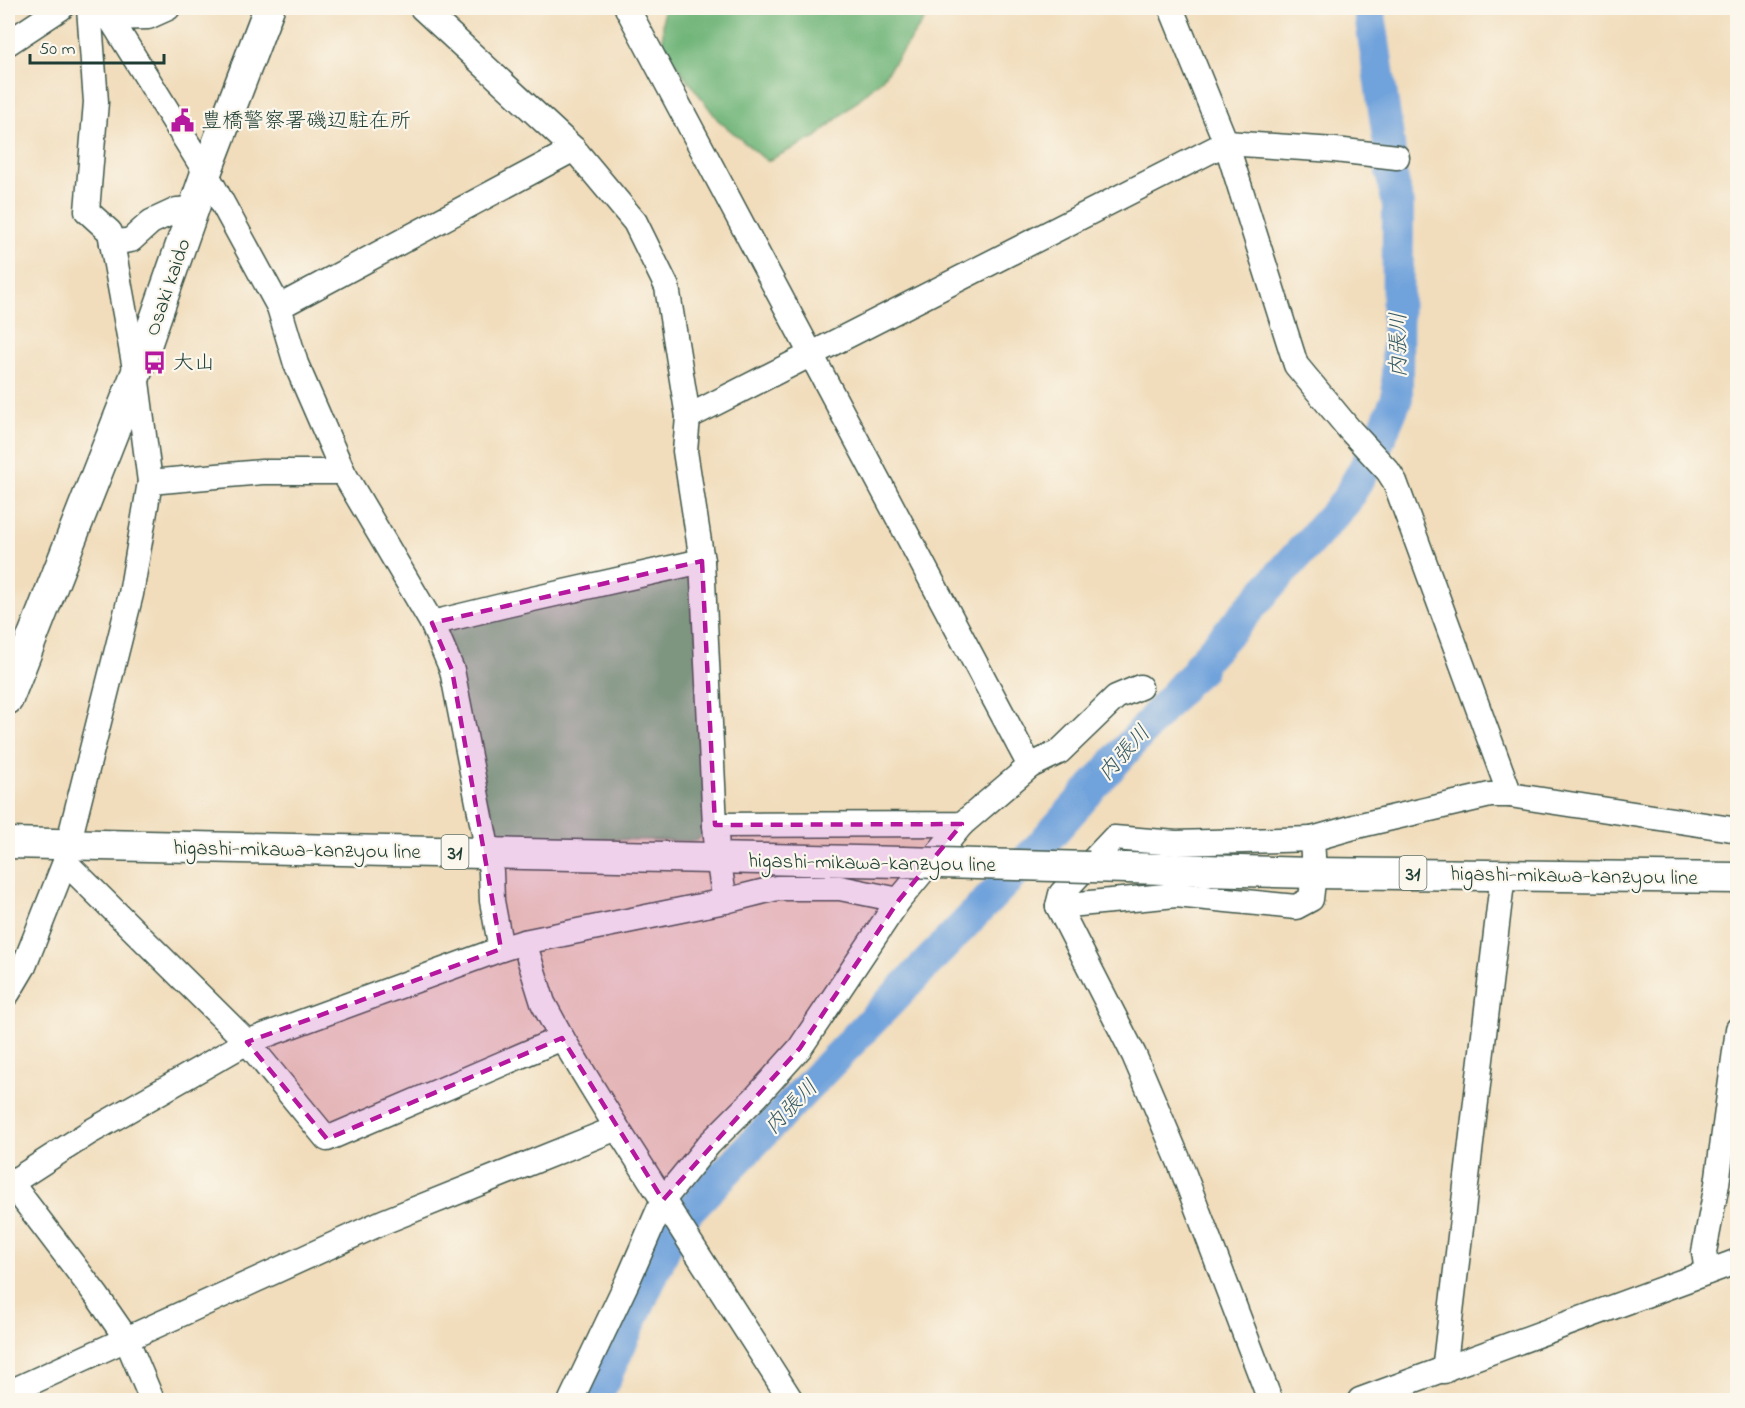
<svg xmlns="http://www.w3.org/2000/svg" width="1745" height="1408" font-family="'Indie Flower','Klee One',sans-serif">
	<rect width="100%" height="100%" fill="#fbf7ec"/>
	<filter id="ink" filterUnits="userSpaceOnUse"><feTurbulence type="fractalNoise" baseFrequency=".0167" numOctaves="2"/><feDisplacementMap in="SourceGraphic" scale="12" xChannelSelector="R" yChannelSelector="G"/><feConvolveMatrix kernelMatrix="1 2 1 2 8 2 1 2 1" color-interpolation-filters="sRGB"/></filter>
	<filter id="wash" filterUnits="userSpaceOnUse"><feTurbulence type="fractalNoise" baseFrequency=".008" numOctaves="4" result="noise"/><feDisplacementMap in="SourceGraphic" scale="24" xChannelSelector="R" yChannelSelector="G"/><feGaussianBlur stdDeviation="1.35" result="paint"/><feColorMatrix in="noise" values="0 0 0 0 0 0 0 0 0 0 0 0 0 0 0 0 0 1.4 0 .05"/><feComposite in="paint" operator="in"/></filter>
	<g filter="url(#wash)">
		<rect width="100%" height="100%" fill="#f1ddbc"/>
		<!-- forest -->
		<g fill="#71b579" stroke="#487956" stroke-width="1.5">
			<polygon points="663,8 933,8 882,79 816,137 767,161 718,120 663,47"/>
			<polygon points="693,571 711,828 696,841 491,837 446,629"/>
		</g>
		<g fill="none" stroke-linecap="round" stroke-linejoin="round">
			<!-- river -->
			<polyline stroke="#6fa2db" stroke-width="32" points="595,1400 669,1239 688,1211 1043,843 1186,682 1201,669 1199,665 1346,501 1377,445 1397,398 1398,205 1391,172 1389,144 1369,8"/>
		</g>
	</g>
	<g filter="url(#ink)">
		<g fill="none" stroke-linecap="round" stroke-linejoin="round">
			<defs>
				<g id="minor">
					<polyline points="89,8 110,18 206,173 279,307 296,364 343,472 432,623 452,670 488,853 491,872 492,901 501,949 524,942 725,901 777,888 840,888 899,900"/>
					<polyline points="422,8 574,149 635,222 667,287 688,417 685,451 702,561 715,825"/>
					<polyline points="627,8 1030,766"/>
					<polyline points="1171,8 1226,143 1296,365 1349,429 1388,471 1395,482 1510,795"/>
					<polyline points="110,18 148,17 168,8"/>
					<polyline points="8,43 61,8"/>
					<polyline points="112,243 131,240 151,222 177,210 194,209"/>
					<polyline points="279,307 574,149"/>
					<polyline points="688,417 1226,143 1335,150 1397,157"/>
					<polyline points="150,482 262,472 343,472"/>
					<polyline points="432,623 506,605 702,561"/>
					<polyline points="65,862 247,1042 327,1139 562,1038"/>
					<polyline points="725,901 718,858 715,825 962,824 1030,766 1059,752 1116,697 1140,687"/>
					<polyline points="1058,906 1061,894 1114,838 1176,843 1312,839"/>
					<polyline points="524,942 543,1003 562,1038 617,1128 791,1400"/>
					<polyline points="8,993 24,966 65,862 68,845 131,594 150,482 136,374 110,232 87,211 96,102 89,8"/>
					<polyline points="8,1179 97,1296 126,1338 152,1400"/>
					<polyline points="8,1185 90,1132 247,1042 501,949"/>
					<polyline points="1707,1272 1704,1252 1717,1184 1738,1029"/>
					<polyline points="1444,1371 1503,874"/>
					<polyline points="8,1393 383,1222 617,1128"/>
					<polyline points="571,1400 629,1278 663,1200 709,1144 757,1096 800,1048 899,900 962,824"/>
					<polyline points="1270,1400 1179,1161 1134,1055 1058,906 1176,895 1296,907 1311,899 1314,873 1312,839 1361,825 1490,795 1510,795 1738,830"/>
					<polyline points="1360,1400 1738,1261"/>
				</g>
				<g id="major">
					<polyline points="8,699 136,374 206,173 269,8"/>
					<polyline points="8,843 902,862"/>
					<polyline points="1089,867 1314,873 1738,878"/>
				</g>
			</defs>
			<!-- minor casing -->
			<use href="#minor" stroke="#3e5548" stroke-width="27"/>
			<!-- major casing -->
			<use href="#major" stroke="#3e5548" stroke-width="33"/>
			<!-- minor -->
			<use href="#minor" stroke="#fff" stroke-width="24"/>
			<!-- major -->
			<use href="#major" stroke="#fff" stroke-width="30"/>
			<defs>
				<polyline id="major-bridge" points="902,862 1089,867"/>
			</defs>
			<!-- major-bridge casing -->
			<use href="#major-bridge" stroke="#3e5548" stroke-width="33" stroke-linecap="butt"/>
			<!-- major-bridge -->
			<use href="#major-bridge" stroke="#fff" stroke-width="30"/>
		</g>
	</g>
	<!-- marked area -->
	<path fill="#b5179e" fill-opacity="0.2" stroke="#b5179e" stroke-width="4.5" stroke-dasharray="12 8" stroke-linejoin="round" d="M702 561 715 825 962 824 899 900 800 1048 663 1200 562 1038 327 1139 247 1042 501 949 452 670 432 623Z"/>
	<!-- icons -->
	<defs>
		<symbol id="civic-bare" viewBox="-9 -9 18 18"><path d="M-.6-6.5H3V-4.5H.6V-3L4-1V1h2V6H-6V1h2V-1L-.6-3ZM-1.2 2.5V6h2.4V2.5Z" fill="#b5179e" stroke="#fbf7ec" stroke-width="2.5" paint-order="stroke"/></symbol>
		<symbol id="bus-bare" viewBox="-9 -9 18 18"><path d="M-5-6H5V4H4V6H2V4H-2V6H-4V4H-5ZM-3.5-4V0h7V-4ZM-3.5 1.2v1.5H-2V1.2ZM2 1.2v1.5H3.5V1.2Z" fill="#b5179e" stroke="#fbf7ec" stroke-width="2.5" paint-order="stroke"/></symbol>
	</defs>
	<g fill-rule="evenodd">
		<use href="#civic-bare" x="166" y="104" width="33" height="33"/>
		<use href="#bus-bare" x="138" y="346" width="33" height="33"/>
	</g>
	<g text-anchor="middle" stroke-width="4.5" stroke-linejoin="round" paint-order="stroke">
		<!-- shield labels -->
		<g fill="#fbf7ec" stroke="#61756b" stroke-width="1.5">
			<rect x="441.5" y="835" width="27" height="34" rx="4.5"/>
			<rect x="1399.5" y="856" width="27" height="34" rx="4.5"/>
		</g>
		<g font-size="20" font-weight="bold" fill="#1f3d34">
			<text x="455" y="859">31</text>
			<text x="1413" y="880">31</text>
		</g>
		<!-- poi labels -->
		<g font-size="21" fill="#1f3d34" stroke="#fbf7ec" text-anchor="start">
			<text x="201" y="127">豊橋警察署磯辺駐在所</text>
			<text x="173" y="369">大山</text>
		</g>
		<!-- street labels -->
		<g font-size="21" fill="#1f3d34" stroke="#fbf7ec">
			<text transform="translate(167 287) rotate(-71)" y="7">Osaki kaido</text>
			<text transform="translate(297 849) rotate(1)" y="7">higashi-mikawa-kanzyou line</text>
			<text transform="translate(872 862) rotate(1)" y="7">higashi-mikawa-kanzyou line</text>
			<text transform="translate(1574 875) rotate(1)" y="7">higashi-mikawa-kanzyou line</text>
		</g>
		<!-- water labels -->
		<g font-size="22" font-style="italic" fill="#375b66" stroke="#fbf7ec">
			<text transform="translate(1397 345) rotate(-90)" y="8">内張川</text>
			<text transform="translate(1123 752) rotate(-48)" y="8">内張川</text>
			<text transform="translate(790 1106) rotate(-46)" y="8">内張川</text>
		</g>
	</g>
	<!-- margin -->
	<rect width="1745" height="1408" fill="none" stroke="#fbf7ec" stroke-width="30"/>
	<!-- scale -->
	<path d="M30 54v9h134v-9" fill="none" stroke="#1f3d34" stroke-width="3"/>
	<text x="39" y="54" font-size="18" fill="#1f3d34" stroke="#fbf7ec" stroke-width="4.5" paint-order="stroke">50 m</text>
</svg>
